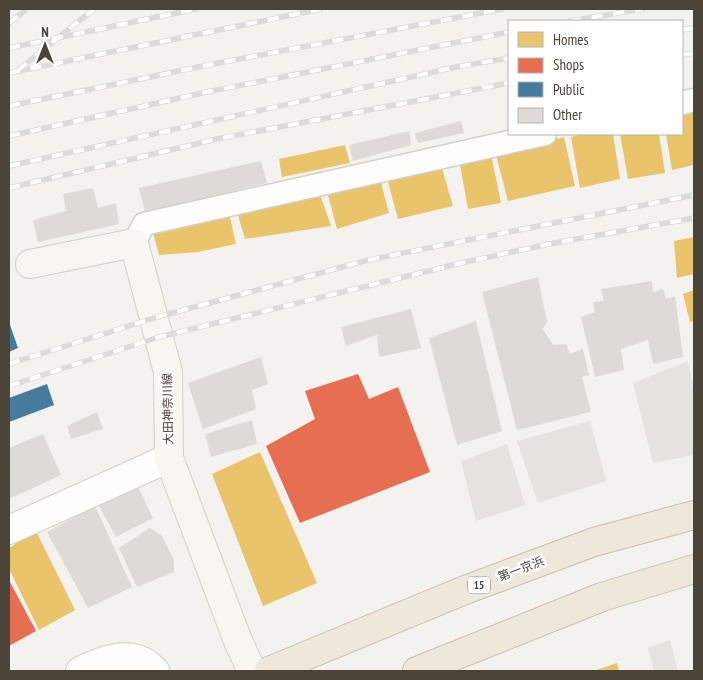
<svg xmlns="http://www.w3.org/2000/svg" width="703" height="680" font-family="'PT Sans Narrow','Noto Sans JP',sans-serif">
	<rect width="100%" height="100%" fill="#f4f2ee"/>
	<!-- parking -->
	<g fill="#e6e3df">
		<polygon points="688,361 694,393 694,455 653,463 633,383"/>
		<polygon points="590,421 606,481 538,503 517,441"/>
		<polygon points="507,444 525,505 476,521 461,461"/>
		<polygon points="670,640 678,671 654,671 648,648"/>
	</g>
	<!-- homes -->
	<g fill="#e9c46a">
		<polygon points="694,109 694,165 672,170 666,134 682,134 682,111"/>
		<polygon points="582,134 613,134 620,179 580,188 571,137"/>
		<polygon points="620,134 659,134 665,173 628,179"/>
		<polygon points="564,137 575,186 508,201 496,155"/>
		<polygon points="345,145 350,163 282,177 279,159"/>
		<polygon points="491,154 501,203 468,209 459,159"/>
		<polygon points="441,165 453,206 398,219 387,178"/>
		<polygon points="380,179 389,213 337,229 328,195"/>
		<polygon points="320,194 331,226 245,239 238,215"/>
		<polygon points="229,213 236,244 198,252 159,255 153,233"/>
		<polygon points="694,237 694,274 677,278 674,241"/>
		<polygon points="694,290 694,321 690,322 683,294"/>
		<polygon points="260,452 317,583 263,606 212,474"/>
		<polygon points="36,531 75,610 39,630 9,569 9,548"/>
		<polygon points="617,663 619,671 593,671"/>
	</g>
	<!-- shops -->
	<g fill="#e76f51">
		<polygon points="358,374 369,399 398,387 430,472 300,523 266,446 315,419 305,391"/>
		<polygon points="9,580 36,631 9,646"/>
	</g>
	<!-- public -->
	<g fill="#457b9d">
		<polygon points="9,322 18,348 9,352"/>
		<polygon points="47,384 54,405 9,422 9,398"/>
	</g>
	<!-- building -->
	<g fill="#dedbd6">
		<polygon points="461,121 464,133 418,143 415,133"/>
		<polygon points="409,131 411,145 353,161 349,145"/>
		<polygon points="261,161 267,183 145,212 139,188"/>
		<polygon points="93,188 98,208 116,203 119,224 38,242 33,220 66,211 63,194"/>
		<polygon points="538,277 547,322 543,329 553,345 566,344 570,354 583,349 589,375 582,377 591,412 517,430 482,292"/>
		<polygon points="652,281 653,292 663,289 666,299 675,296 683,357 653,364 648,340 621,349 624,370 595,377 581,317 595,312 593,302 604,301 601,289"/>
		<polygon points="411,309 421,348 379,357 377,335 346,346 341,327"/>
		<polygon points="476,321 502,431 457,445 429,338"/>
		<polygon points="261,357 268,384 252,390 256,409 203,429 188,383"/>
		<polygon points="97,412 103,429 71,439 67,426"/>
		<polygon points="252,420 257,444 211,457 205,434"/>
		<polygon points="43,434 61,475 9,499 9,448"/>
		<polygon points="136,483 153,518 116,537 98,504"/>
		<polygon points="95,506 132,587 88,608 47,532"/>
		<polygon points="150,528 162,536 174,560 174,572 137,587 119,548"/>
	</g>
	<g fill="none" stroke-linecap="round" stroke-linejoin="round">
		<defs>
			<g id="lane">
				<polyline points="682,103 694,100"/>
				<polyline points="134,243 144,224 545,134"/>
			</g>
			<g id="street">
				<polyline points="9,530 169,458"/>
				<path d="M80 671C105 659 134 647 155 671"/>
			</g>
			<polyline id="secondary" points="30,264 134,243 168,372 169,458 238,641 252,671"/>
			<g id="highway">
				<polyline points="269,671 465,590 594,542 694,515"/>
				<polyline points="417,671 602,597 694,569"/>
			</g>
		</defs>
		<!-- lane casing -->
		<use href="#lane" stroke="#d2d0cb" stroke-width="25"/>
		<!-- street casing -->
		<use href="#street" stroke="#d2d0cb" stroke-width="30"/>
		<!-- secondary casing -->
		<use href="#secondary" stroke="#d3cfc5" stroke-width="30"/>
		<!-- highway casing -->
		<use href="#highway" stroke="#ccbfa9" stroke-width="30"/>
		<!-- lane -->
		<use href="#lane" stroke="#fdfdfc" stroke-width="22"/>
		<!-- street -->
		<use href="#street" stroke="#fdfdfc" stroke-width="28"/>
		<!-- secondary -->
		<use href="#secondary" stroke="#f7f6f1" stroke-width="28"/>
		<!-- highway -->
		<use href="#highway" stroke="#ede8db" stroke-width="28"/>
		<defs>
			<g id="rail">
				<polyline points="570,21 643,9"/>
				<polyline points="9,23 27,9"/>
				<polyline points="682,30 694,28"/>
				<polyline points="9,48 196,9"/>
				<polyline points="682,55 694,53"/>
				<polyline points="18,70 94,9"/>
				<polyline points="9,73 321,9"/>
				<polyline points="9,106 203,66 502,9"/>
				<polyline points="9,136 207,92 509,32"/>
				<polyline points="9,166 456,67 509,58"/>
				<polyline points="9,188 217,139 509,83"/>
				<polyline points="9,364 154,318 368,260 694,195"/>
				<polyline points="9,386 159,337 461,263 549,244 694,218"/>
			</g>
		</defs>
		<!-- rail casing -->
		<use href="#rail" stroke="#dbdbda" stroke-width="5.5"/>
		<!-- rail -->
		<use href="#rail" stroke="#fff" stroke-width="4" stroke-dasharray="11" stroke-linecap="butt"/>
	</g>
	<g text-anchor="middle" stroke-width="5" stroke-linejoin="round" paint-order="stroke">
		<!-- shield labels -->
		<rect fill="#fff" stroke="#817c74" stroke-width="1" x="468" y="576.5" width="22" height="17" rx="4"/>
		<g font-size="11" font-weight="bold" fill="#4b4439">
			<text x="479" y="589">15</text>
		</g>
		<!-- street labels -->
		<g font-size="12" fill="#4b4439" stroke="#fff">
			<text transform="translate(168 409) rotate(-91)" y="4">大田神奈川線</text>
			<text transform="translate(521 569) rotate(-21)" y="4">第一京浜</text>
		</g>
	</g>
	<!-- border -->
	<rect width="703" height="680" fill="none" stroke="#4b4439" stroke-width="20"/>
	<!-- legend -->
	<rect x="508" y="20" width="175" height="115" fill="#ffffff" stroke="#b7b4b0"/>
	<rect x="518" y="32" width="25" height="15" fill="#e9c46a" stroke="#b7b4b0"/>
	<text x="553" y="45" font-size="15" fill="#4b4439">Homes</text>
	<rect x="518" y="58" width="25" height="15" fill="#e76f51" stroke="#b7b4b0"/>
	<text x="553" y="70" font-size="15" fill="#4b4439">Shops</text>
	<rect x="518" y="82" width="25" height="15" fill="#457b9d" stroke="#b7b4b0"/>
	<text x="553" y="95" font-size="15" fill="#4b4439">Public</text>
	<rect x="518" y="108" width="25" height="15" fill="#dedbd6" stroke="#b7b4b0"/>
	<text x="553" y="120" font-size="15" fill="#4b4439">Other</text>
	<!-- north arrow -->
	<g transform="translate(45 45)" stroke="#ffffff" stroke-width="4" paint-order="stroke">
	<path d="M0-4L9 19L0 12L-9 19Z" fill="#4b4439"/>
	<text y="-8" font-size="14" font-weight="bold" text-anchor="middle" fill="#4b4439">N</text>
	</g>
</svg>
